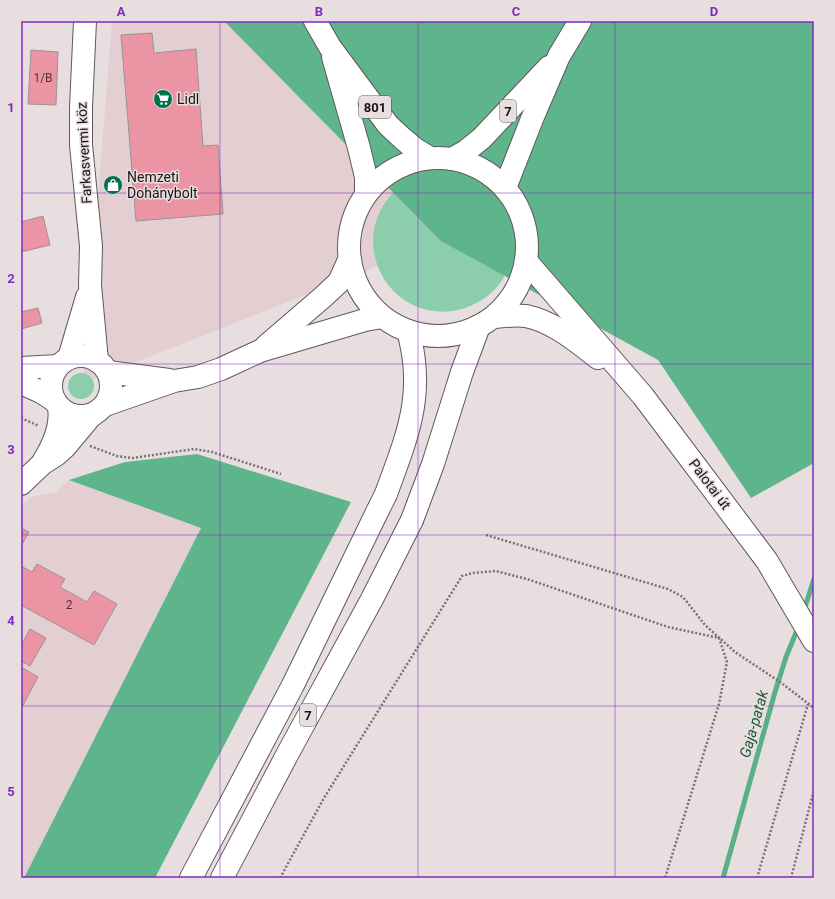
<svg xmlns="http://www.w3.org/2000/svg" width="835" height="899" font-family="Roboto,sans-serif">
	<rect width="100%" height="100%" fill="#e9dedf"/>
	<!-- built -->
	<g fill="#e3cfd2">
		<polygon points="112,21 224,21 441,241 83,383"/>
		<polygon points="69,480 201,528 24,878 21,878 21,506 30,497 56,492"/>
	</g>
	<!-- green -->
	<g fill="#8ccdab">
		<path d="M408 181 510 263C507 269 505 276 501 282 491 296 475 306 458 310 392 324 346 246 391 195 396 190 402 186 408 181Z"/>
		<circle cx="81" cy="386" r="13"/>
	</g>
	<!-- forest -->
	<g fill="#5eb58b">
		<polygon points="224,21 814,21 814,463 751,498 658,360 441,241"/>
		<polygon points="197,454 351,502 155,878 24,878 201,528 69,480 125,462"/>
	</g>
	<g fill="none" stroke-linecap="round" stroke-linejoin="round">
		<!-- stream -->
		<g stroke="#59af86" stroke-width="5">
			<polyline points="804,610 814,579"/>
			<polyline points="723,878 775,692 786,657 798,628"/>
		</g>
	</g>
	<!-- building -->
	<g fill="#eb95a4" stroke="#9c9293">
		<polygon points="152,33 154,53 196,49 203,146 218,145 223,214 136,221 121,35"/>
		<polygon points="31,50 58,52 56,105 28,104"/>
		<polygon points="43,216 50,245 21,252 21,222"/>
		<polygon points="38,308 42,323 21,329 21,312"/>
		<polygon points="21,528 29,532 21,546"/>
		<polygon points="37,564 65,579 60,587 87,602 94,591 117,604 94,645 21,605 21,566 32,572"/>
		<polygon points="30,629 46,638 30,666 21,661 21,646"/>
		<polygon points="21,667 38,677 21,709"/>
	</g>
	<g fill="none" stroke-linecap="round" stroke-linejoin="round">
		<defs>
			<g id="minor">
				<polyline points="85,21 81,107 81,145 91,246 90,285 97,361"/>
				<polyline points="266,346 323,297 339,282 349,260"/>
				<circle cx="81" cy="386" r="30"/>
				<polyline points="69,358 87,297"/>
				<polyline points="21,368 58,366"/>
				<polyline points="108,372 169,380"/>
				<polyline points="21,383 41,392 55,401"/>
				<polyline points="105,405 174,381 198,377 221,369 260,351 365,320 382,317"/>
				<path d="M43 462C53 446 62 426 59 407"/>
				<polyline points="21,484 42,464 56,455 65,447 90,417 98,411"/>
			</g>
			<g id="major">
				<polyline points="315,21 330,47 388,125 402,138 415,149 430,158"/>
				<polyline points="333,57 359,148 366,177 366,191"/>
				<circle cx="438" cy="247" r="89"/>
				<polyline points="452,159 466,151 482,138 549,67"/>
				<polyline points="505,188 532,119 559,56 580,21"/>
				<polyline points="527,262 643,396 767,561 814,641"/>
				<path d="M494 317C504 316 516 315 526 316 554 322 576 341 598 358"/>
				<path d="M386 494C407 436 426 394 408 331"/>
				<polyline points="418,504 433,464 462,372 479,326"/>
				<polyline points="191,878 293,685 378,510"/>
				<polyline points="222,878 288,753 372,599 412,520"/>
			</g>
		</defs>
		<!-- minor casing -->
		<use href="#minor" stroke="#615759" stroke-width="24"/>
		<!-- major casing -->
		<use href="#major" stroke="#615759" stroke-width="24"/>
		<!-- path -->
		<g stroke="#787171" stroke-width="2.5" stroke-dasharray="2 2" stroke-linecap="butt">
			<polyline points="21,418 39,426"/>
			<polyline points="90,446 117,456 133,458 194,449 212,452 281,474"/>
			<polyline points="486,535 668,589 683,597 705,625 735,652 780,682 814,708"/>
			<polyline points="280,878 324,798 462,576 473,573 496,571 527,579 668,627 719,638 727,662 719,704 665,878"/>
			<polyline points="757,878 808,704"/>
			<polyline points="791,878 814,790"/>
		</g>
		<!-- minor -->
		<use href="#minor" stroke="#fff" stroke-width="22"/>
		<!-- major -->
		<use href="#major" stroke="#fff" stroke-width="22"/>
		<defs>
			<g id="major-bridge">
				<polyline points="378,510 386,494"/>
				<polyline points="412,520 418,504"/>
			</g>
		</defs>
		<!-- major-bridge casing -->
		<use href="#major-bridge" stroke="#615759" stroke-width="24" stroke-linecap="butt"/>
		<!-- major-bridge -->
		<use href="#major-bridge" stroke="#fff" stroke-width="22"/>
	</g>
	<!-- grid -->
	<path fill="none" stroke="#7b2cbf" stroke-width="1" stroke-opacity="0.55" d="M220 21V878M418 21V878M615 21V878M21 193H814M21 364H814M21 535H814M21 706H814"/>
	<!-- icons -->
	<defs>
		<symbol id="supermarket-disc" viewBox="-11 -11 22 22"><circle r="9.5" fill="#007049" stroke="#e9dedf"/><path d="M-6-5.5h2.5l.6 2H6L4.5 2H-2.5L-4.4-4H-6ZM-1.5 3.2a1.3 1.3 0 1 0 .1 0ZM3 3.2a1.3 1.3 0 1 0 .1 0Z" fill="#fff"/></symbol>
		<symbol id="shop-disc" viewBox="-11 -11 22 22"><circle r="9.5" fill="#007049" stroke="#e9dedf"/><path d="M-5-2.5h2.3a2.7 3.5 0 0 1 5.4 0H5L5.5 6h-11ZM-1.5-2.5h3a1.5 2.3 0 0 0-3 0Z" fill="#fff"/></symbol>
	</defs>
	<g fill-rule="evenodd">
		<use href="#supermarket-disc" x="152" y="88" width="22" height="22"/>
		<use href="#shop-disc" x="102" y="174" width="22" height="22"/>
	</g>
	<g text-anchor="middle" stroke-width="3" stroke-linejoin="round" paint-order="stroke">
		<!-- number labels -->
		<g font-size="12" fill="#4c3437">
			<text x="43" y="82">1/B</text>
			<text x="69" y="609">2</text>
		</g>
		<!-- shield labels -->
		<g fill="#e9dedf" stroke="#565050" stroke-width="1">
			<rect x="359" y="96" width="32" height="22" rx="3"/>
			<rect x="500" y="100" width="16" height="22" rx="3"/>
			<rect x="300" y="704" width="16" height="22" rx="3"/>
		</g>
		<g font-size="13" font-weight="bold" fill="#171313">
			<text x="375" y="112">801</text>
			<text x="508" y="116">7</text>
			<text x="308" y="720">7</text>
		</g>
		<!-- poi labels -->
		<g font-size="14" fill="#171313" stroke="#e9dedf" text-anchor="start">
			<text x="177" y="104">Lidl</text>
			<text x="127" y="182">Nemzeti<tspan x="127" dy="16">Dohánybolt</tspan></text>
		</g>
		<!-- street labels -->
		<g font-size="14" fill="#171313" stroke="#e9dedf">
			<text transform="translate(84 153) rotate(-93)" y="5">Farkasvermi köz</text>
			<text transform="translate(710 484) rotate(53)" y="5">Palotai út</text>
		</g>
		<!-- water labels -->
		<g font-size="15" font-style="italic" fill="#17593d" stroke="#e9dedf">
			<text transform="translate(754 724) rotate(-74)" y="5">Gaja-patak</text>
		</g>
	</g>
	<!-- border -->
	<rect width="835" height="899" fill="none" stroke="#e9dedf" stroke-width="44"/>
	<rect x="22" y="22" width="791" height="855" fill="none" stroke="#7b2cbf" stroke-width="1.5"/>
	<g font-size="13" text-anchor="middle" font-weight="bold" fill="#7b2cbf">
		<text x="121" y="16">A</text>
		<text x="319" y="16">B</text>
		<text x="516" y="16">C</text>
		<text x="714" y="16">D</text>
		<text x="11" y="112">1</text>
		<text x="11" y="283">2</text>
		<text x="11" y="454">3</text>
		<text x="11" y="625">4</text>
		<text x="11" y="796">5</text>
	</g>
</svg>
